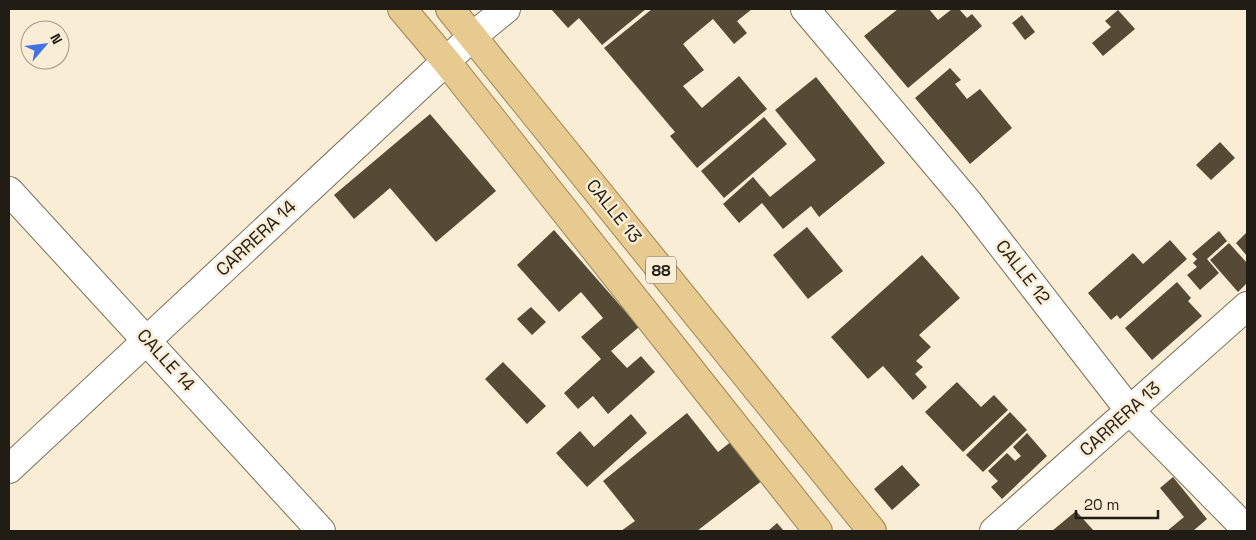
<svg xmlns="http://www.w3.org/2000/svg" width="1256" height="540" font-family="'Space Grotesk',sans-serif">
	<rect width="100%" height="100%" fill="#faedd6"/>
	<!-- building -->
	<g fill="#544a36">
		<polygon points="551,9 646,9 602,45 579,18 568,28"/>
		<polygon points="652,9 752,9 737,21 747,33 734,44 713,19 683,44 704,70 683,86 702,108 739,76 767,109 697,168 670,136 675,132 604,48"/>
		<polygon points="898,9 929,9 938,20 952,9 959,9 967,18 972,14 982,26 908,88 864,36"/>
		<polygon points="1118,10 1135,29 1103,56 1092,43 1111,27 1105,21"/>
		<polygon points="1022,15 1035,32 1025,40 1012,23"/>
		<polygon points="950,68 961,80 955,84 967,99 980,89 1012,128 970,164 915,98"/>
		<polygon points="816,77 885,163 819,217 811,206 783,229 762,203 739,223 723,204 753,177 770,197 816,160 775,110"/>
		<polygon points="430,114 496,191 436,242 390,188 354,219 334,195"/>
		<polygon points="764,117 787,144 724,198 701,171"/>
		<polygon points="1220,142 1235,158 1211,180 1196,165"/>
		<polygon points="807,227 843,271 808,299 773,255"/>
		<polygon points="554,230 639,327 611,351 627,368 641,356 655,372 608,414 593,396 578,409 564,393 601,359 581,337 603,318 581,292 559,312 517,265"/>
		<polygon points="1219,231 1227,241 1207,259 1219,273 1200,290 1187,275 1197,267 1193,263 1197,259 1192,254"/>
		<polygon points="1247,232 1247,256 1236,243"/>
		<polygon points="1170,240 1187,259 1120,319 1117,315 1111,320 1088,293 1133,253 1143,264"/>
		<polygon points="1229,243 1247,263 1247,283 1238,292 1210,260"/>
		<polygon points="922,255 960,298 919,335 931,347 916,361 923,367 915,374 927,387 913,400 883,366 868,379 831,337"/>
		<polygon points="1177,282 1191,298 1188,301 1202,316 1152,360 1125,328"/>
		<polygon points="531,307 546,322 532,335 517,319"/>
		<polygon points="503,362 546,406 527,424 485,379"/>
		<polygon points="957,382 981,407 994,395 1008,410 963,452 925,412"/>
		<polygon points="1010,412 1027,430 983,472 966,455"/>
		<polygon points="687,413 718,452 732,441 763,480 697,531 621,531 635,521 603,481"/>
		<polygon points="631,414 647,433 587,487 556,453 580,431 594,447"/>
		<polygon points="1027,433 1047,456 1002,499 991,487 998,481 988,471 1007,453 1015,461 1021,456 1013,447"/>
		<polygon points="902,465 920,485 892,510 874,489"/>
		<polygon points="1173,477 1207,519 1193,531 1167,531 1184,517 1160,488"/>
		<polygon points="1076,511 1094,531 1052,531"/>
		<polygon points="777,523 784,531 768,531"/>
	</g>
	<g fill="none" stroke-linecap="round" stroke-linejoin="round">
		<defs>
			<g id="minor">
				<polyline points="805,9 968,202 1130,411 1247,530"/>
				<polyline points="473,36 506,9"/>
				<polyline points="9,191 321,531"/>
				<polyline points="994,531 1247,306"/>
			</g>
			<polyline id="tertiary" points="9,469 473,36"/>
			<g id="trunk">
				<polyline points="402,9 446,61 818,531"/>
				<polyline points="450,9 872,531"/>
			</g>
		</defs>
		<!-- minor casing -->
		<use href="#minor" stroke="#7a6f5a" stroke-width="30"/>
		<!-- tertiary casing -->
		<use href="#tertiary" stroke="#7a6f5a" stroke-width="30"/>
		<!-- trunk casing -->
		<use href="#trunk" stroke="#9d8453" stroke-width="30"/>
		<!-- minor -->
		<use href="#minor" stroke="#fff" stroke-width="28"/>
		<!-- tertiary -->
		<use href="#tertiary" stroke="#fff" stroke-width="28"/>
		<!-- trunk -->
		<use href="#trunk" stroke="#e6ca90" stroke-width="28"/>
	</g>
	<g text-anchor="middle" stroke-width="5" stroke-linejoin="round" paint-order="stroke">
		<!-- shield labels -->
		<rect fill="#faedd6" stroke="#625b4f" stroke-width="1" x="646" y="256.5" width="30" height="27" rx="4"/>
		<g font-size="16" font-weight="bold" fill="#211d15">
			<text x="661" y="276">88</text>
		</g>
		<!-- street labels -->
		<g font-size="18" fill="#211d15" stroke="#faedd6">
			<text transform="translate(614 211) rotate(51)" y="6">CALLE 13</text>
			<text transform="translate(256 238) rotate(-43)" y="6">CARRERA 14</text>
			<text transform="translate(1023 272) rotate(52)" y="6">CALLE 12</text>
			<text transform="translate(166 360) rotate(48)" y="6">CALLE 14</text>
			<text transform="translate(1120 419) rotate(-42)" y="6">CARRERA 13</text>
		</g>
	</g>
	<!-- border -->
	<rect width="1256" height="540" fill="none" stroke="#211d15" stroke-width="20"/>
	<!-- north arrow -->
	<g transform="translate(45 45) rotate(62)"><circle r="24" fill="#faedd6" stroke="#a39a89"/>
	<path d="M0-4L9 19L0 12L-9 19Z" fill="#4372e4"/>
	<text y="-8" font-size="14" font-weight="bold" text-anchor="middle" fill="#211d15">N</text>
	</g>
	<!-- scale -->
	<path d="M1076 510v8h82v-8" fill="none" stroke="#211d15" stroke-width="2.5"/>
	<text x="1084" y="510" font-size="15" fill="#211d15" stroke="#faedd6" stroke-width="4" paint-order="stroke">20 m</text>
</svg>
